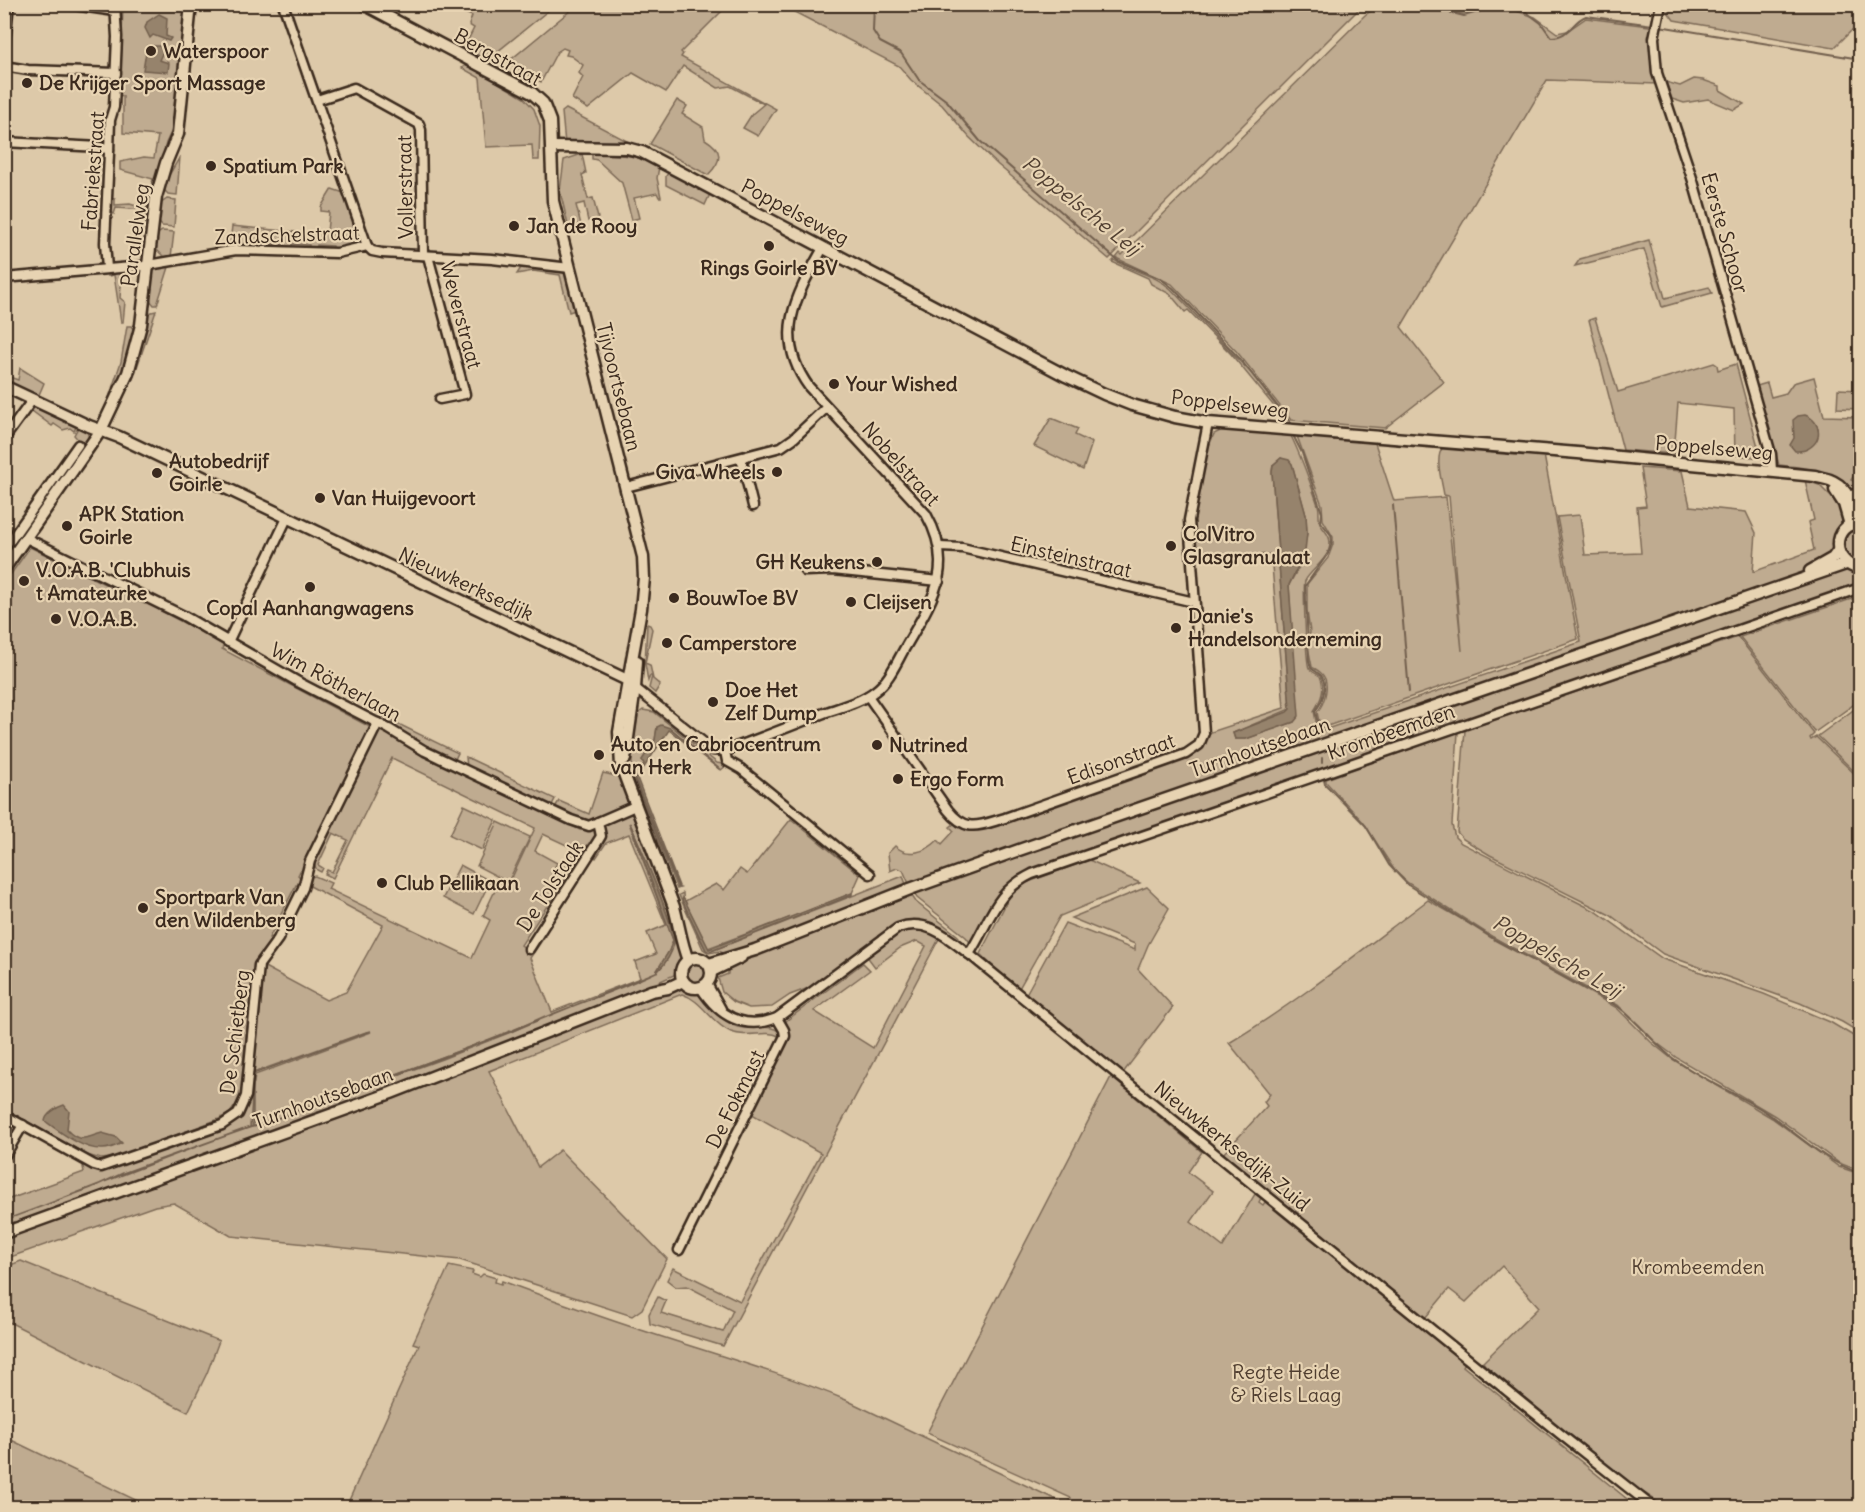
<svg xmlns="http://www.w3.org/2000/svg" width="1865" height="1512" font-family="Delius,sans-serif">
	<rect width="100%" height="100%" fill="#ddc9a9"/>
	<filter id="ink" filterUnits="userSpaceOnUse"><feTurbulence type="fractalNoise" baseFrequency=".0167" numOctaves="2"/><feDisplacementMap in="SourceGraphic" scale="12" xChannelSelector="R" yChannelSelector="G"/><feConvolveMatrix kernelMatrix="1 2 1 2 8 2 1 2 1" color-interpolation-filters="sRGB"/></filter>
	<g filter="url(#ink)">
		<!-- green -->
		<g fill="#bfab90" stroke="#7d6a57" stroke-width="1.5" fill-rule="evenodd">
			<polygon points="123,5 186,5 173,128 166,143 148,219 145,219 145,210 116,208 114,214 111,212 109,206 111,205 110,198 115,199 115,205 130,204 146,209 153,179 120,170 120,162 144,157 154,158 158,136 123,133 123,96 120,95"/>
			<polygon points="461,5 461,4 555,5 487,60 464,48 474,28 469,25 472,16 458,10"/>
			<polygon points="577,5 728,5 681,52 683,54 681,57 776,109 758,136 743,128 752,114 764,104 730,86 718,88 683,66 666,92 633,73 588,109 572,99 583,77 579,73 583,65 571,56 566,55 568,50 563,48 557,52 541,82 508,62"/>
			<polygon points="781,5 1363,5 1109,259 998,165 969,137 942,105 911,80 899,66"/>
			<polygon points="1380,5 1423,5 1463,14 1473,13 1483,8 1493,7 1507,8 1535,17 1557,33 1567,31 1586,18 1649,26 1653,28 1650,51 1657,84 1547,80 1401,327 1444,382 1385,428 1291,420 1238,353 1172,284 1116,258 1120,253 1122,255 1365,15"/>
			<polygon points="1670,5 1860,5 1860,32 1851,31 1834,48 1674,20 1668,12"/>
			<polygon points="467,64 524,98 534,109 540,126 539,160 533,160 532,145 486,147 480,78 462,68"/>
			<polygon points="1694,79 1703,80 1720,86 1720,90 1744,104 1734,110 1708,99 1684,103 1672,99 1666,82 1680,86"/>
			<path d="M677 100 687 106 682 114 703 127 705 139C723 150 723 160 708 175L650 144Z"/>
			<polygon points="566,109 627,141 625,145 565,144 562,112"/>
			<polygon points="582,154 586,173 582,175 588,199 593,198 598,218 588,221 584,203 576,205 583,233 580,233 577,224 568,225 560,191 564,160"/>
			<path d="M592 154C620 155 634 153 659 167L657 178 661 197H659L657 193 634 198 639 218 632 220 622 183 597 160 592 159Z"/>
			<path d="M180 156 177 195 168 194 163 189C166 177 175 167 180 156Z"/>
			<polygon points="669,172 710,194 705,205 666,185 666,176"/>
			<polygon points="332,189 344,193 361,239 357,245 334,251 333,246 317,245 316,250 309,249 309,245 292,244 292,249 286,249 285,244 272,244 271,249 265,248 265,243 244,243 243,246 233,247 232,243 230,243 232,226 318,234 319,231 327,232 329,212 321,211 321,207"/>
			<polygon points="167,199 176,200 174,227 162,226 157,220 160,204"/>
			<polygon points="162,231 174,232 171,257 165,258 158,251 154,251 156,235"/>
			<polygon points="1649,240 1665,298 1709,287 1712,293 1662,307 1644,249 1575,266 1580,259"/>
			<path d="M1114 260C1132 272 1155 274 1171 289L1251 373 1287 420H1283L1282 416 1231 354 1188 310 1185 312 1170 294 1151 284 1148 278 1112 262Z"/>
			<polygon points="170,264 157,305 154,305 149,299 152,268"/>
			<polygon points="522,266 561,270 566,273 577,307 575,310 569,312 560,275 533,271 517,274"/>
			<polygon points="127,269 128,274 122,274 120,298 125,302 123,322 121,322 114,275 108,276 108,274"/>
			<polygon points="156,311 133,379 131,377 140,350 147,313"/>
			<polygon points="1595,318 1618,392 1714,363 1717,365 1718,370 1736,364 1761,458 1735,455 1734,409 1678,403 1674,454 1623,450 1589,320"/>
			<polygon points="127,326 131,326 135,331 127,364 106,413 104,412 121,362"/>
			<polygon points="20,368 44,383 38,397 5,381 4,375 18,380"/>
			<path d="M1814 377 1824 416 1860 417V480L1853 477 1851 480 1860 484V490L1852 491C1827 469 1811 468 1779 465L1757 386 1767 383 1771 397 1786 393 1793 383Z"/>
			<polygon points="1838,389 1860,390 1860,409 1837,408"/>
			<polygon points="34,407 76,427 74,431 70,428 63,430 54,424 52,426 32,411"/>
			<polygon points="1051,418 1078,429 1075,435 1092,443 1083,470 1034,446"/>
			<polygon points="79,426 87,431 89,439 42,509 22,534 19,532 81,443 74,435"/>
			<path d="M1224 429 1291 436C1302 458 1310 482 1318 505 1320 511 1318 518 1320 523 1323 531 1330 533 1330 543 1330 559 1312 568 1305 581 1303 586 1306 662 1309 668 1311 672 1316 673 1320 676 1326 689 1321 700 1314 711L1318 732 1581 642 1557 517 1580 515 1585 555 1641 553 1637 507 1646 506 1640 468 1682 471 1690 506 1746 512 1756 533 1753 572 1814 550 1808 522 1814 520 1805 480 1819 485 1834 500 1838 502 1846 519 1834 552 1808 570 1787 580 1289 752C1267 757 1247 762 1228 774L910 886 903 870 897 868 890 871 888 853 895 846C908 858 926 852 938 840L942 844 954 831 950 827 954 824 967 831 980 830 1189 757 1201 750 1208 733 1284 708 1271 554 1194 559 1193 521 1205 455 1214 434ZM1281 458 1292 464 1306 515 1307 533 1300 565 1289 585 1292 635 1294 722 1246 739H1235L1233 733 1290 709 1272 472 1273 465Z"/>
			<path d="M1297 436 1375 443 1394 501 1446 497 1462 651 1449 496 1444 495C1442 481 1434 458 1443 447L1544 455 1578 639 1322 728 1320 727 1317 712C1325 703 1331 682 1321 673 1318 670 1315 669 1312 667L1308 647 1310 632 1307 611V584L1328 558 1333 544V537L1323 520 1322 505Z"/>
			<polygon points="1860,528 1860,561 1854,560 1847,555 1844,543 1849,532"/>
			<polygon points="30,547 145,604 147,602 158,608 159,610 224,644 222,649 370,727 326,817 328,818 302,872 300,871 298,875 303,880 301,887 296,885 269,938 274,941 262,955 250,1026 247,1026 240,1099 230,1113 219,1119 133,1151 111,1158 101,1159 87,1155 5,1109 4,576 7,572 11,574"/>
			<path d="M1841 567 1860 574V586L1006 887 991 906 972 945 966 937 917 898 913 892 1272 765C1294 761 1314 757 1333 745Z"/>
			<polygon points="1860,596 1860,700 1815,732 1740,637"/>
			<polygon points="647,624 650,625 652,629 645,663 650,665 653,679 660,685 655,693 649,688 652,676 650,676 648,681 645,664"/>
			<polygon points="1738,637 1814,734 1810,738 1811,740 1816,737 1860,779 1860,1033 1842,1022 1800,1003 1663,954 1610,915 1490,855 1463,839 1457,832 1465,730"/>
			<polygon points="1860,705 1860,777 1818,736"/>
			<polygon points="643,710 654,712 717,763 727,765 721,770 670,728 657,727 655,740 642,760 644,764 635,780 677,887 680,888 677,889 632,776 632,752 638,714"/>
			<polygon points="382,716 458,753 454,761 426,748 380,721"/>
			<path d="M380 731H385L436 760 580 830H594L597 834 592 844 589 843 521 945 530 952 543 932 545 936 530 958 552 1012 640 978 635 962 656 954 647 933 666 925 629 834 606 843 596 858 593 856 605 823 628 813 635 816 666 900H668L683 959 674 975 645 988 345 1106C325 1109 307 1114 290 1125L5 1229V1202L7 1200 84 1172 83 1167 85 1164 92 1167 230 1123 249 1083H254L255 1075 371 1032H366L250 1074 261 965 326 1000 346 992 383 925 308 885 310 877 315 876 331 883 328 889 472 958 490 920 483 916 500 880 509 884 535 828 392 758 333 878 325 874 327 870 332 872 348 840 333 833 318 865 323 868 321 872 317 870 313 862 376 732ZM629 823C637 835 674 929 674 940 673 952 664 963 657 972L669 951 673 940ZM543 834 573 848 559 876 552 872 557 863 535 851ZM545 1016 511 1032 442 1059 254 1127 510 1032Z"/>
			<polygon points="1458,732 1452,825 1455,837 1461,843 1597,912 1663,959 1764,994 1830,1022 1860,1040 1860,1171 1839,1163 1775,1116 1677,1058 1653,1040 1618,1005 1491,936 1408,883 1395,871 1363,822 1326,782 1326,779"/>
			<polygon points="466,757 555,799 551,807 467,768"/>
			<polygon points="603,773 620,777 628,799 625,806 587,822 554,809 559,801 589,814"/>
			<polygon points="464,805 496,820 482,850 450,835"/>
			<polygon points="791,819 860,875 852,893 800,914 708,948 685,901 716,884 724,890 740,869 747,874"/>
			<polygon points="498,822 530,837 508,882 477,866"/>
			<polygon points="1089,860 1140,883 1060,916 1018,990 980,954 1013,890 1028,882"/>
			<polygon points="460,865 490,881 474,914 443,898"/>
			<path d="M903 876 907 887 724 955 720 951 709 953 703 949 679 895 683 893C683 912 698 933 706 950L709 952Z"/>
			<polygon points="1147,887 1169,908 1148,945 1138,969 1173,1007 1123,1073 1026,994 1065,923 1135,950 1135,944 1071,918"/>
			<polygon points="910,893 916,902 957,935 959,937 959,944 915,922 814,986 790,995 772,1007 749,1008 734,1002 722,992 718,978 728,974 728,967"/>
			<path d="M1428 900 1617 1008 1651 1042 1672 1059 1772 1118 1839 1167 1860 1174V1507H1666L1630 1484 1485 1365 1483 1362 1539 1307 1502 1266 1466 1302 1449 1289 1425 1318H1423L1325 1236 1223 1154 1267 1106 1264 1102 1270 1094 1229 1043C1299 1001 1363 949 1428 900Z"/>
			<polygon points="916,928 941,935 723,1346 650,1324 649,1314 658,1297 666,1301 661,1313 723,1332 733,1310 687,1286 676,1287 667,1280 673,1268 740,1301 821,1153 752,1114 787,1043 790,1034 786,1021 863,963 870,970 814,1011 873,1048 926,946 917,941 900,948 875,967 866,955 901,930"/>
			<circle cx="696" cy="973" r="10"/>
			<path d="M679 986C708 990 710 1016 735 1026 750 1032 767 1022 780 1032L779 1036C765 1029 748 1039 731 1032 711 1023 702 1000 682 994L489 1071 538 1167 560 1150 667 1259 642 1309 632 1316 460 1260 231 1236 174 1203 155 1206 5 1259V1237L334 1117C354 1113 374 1108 391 1096Z"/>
			<path d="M1111 1077 1202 1152 1188 1172 1213 1191 1191 1222 1223 1247 1255 1194 1261 1198 1259 1202 1263 1205 1265 1202 1465 1363 1463 1366 1637 1507H346L419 1345 413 1343 449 1266 473 1271 472 1274 480 1277 483 1274 496 1278 495 1282 501 1284 502 1281C548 1298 594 1315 641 1330 710 1353 779 1372 846 1400L1067 1505 1071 1498 927 1433Z"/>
			<polygon points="21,1261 219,1341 207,1373 188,1412 5,1320 5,1267"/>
			<polygon points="5,1437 142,1503 140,1508 5,1507"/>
		</g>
		<!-- water -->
		<g fill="#96836c" stroke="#725f4d" stroke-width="1.5">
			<polygon points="159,14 167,18 166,36 171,38 169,41 153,35 150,38 145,28 147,22"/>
			<polygon points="147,46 159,46 165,48 159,60 169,63 168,72 143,70"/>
			<path d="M1805 415C1822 421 1824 443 1805 450 1802 451 1798 451 1795 451L1790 445 1794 438 1793 420 1798 416Z"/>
			<polygon points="1281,458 1289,460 1292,464 1306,515 1307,533 1305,551 1289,585 1299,716 1294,722 1246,739 1235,739 1233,733 1287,712 1290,709 1272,472 1273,465"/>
			<polygon points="661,725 670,728 720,770 669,730 637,778 679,886 678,887 635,779 644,764 642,760 655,740 657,727"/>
			<path d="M630 823C638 843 676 927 674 943 672 953 665 964 658 971 620 990 579 1003 540 1019 442 1059 343 1096 243 1130 162 1158 84 1191 5 1220L91 1188 123 1173 250 1127 253 1084V1127L510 1032 656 972 669 951 673 940Z"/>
			<polygon points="852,893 852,895 709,952 706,950 682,900 683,898 685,901 709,949"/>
			<polygon points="371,1031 253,1074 367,1032"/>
			<path d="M64 1105 69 1111 67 1130C80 1144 87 1137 102 1133L116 1137 122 1143C116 1146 110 1149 103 1149 83 1150 60 1132 45 1121 46 1114 57 1107 64 1105Z"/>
		</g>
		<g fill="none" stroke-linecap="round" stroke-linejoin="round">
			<!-- stream -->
			<g stroke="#725f4d" stroke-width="2">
				<polyline points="874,4 873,31 880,42 901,53 919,80 947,101 980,141 1118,261 1161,279 1173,288 1240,359 1290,422"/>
				<path d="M1417 4 1464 16 1495 7 1525 11 1541 23 1551 37C1570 37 1572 21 1586 16L1653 25"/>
				<polyline points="1659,26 1860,59"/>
				<path d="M1294 437 1302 453 1322 513 1321 522 1331 535 1332 541 1329 552 1305 586 1309 661 1311 668C1314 671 1320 673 1322 677 1328 687 1322 703 1315 711L1320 731"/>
				<polyline points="1393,505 1409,692"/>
				<polyline points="1322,758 1322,763"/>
				<path d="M1324 780 1325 784 1366 826 1389 865 1408 885 1495 940 1617 1006C1637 1020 1651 1040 1670 1056 1697 1077 1731 1091 1761 1109 1794 1130 1822 1161 1860 1173"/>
			</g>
			<defs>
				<g id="street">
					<polyline points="67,4 115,11"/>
					<polyline points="283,4 367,246"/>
					<polyline points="1661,4 1654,38 1657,73 1693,181 1771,454 1772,471"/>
					<polyline points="4,50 9,4"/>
					<polyline points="4,66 28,70 116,73"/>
					<polyline points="317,100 354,88 419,124 421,130 423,255"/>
					<polyline points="4,142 100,147 109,150"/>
					<polyline points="428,256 465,394 440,399"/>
					<polyline points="107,268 105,243 109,153 110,120 114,107 117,37 115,4"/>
					<polyline points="4,278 143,266 236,250 337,253 367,246 372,251 382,253 492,259 570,268"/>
					<polyline points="4,439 33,399"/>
					<polyline points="741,458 753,506"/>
					<polyline points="626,487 781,447 794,438 827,407"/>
					<polyline points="1849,496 1860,492"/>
					<polyline points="26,538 184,616 300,683 389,729 425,751 571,820 589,826 635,806"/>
					<polyline points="4,541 8,542 11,540 78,445"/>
					<polyline points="940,547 962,548 1194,602"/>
					<polyline points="805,571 833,570 939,581"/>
					<polyline points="228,642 287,518"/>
					<path d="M635 688 713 750 725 751C759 739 791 726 824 713 841 707 861 702 875 691 890 680 897 661 906 646 933 599 956 567 926 514L809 387C772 336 796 296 823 248"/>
					<path d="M868 696 948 810C967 834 980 825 1005 818L1186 754 1199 745 1204 733 1189 520 1208 423"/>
					<polyline points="725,751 727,761 741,769 870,874"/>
					<polyline points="529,949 598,841 601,836 598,822"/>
					<path d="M969 954C990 922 994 892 1032 874L1860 588"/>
					<polyline points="707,984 721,1009"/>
					<path d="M701 988C719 1016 744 1031 777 1018L898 928C927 917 948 938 969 954L1559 1433 1654 1508"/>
					<polyline points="4,1115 94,1165 101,1167 222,1125 238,1114 246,1096 259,965 278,939 303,888 310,861 378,723"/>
					<polyline points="4,1157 23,1125"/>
					<polyline points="679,1250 785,1036 784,1030 777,1018"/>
				</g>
				<g id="secondary">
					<path d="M364 4 532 93 543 103 550 121 553 201 643 557 644 578 641 609 619 732 621 766 674 907C679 925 681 943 688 960"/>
					<path d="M552 147 627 148 642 152 1066 376 1104 394 1132 405 1175 417 1208 423 1578 453 1815 476C1820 478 1825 478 1830 480 1847 486 1852 505 1860 520"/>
					<polyline points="4,386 89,426 119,437 625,679 635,688"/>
					<polyline points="1835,490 1844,504 1850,525"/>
					<path d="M1860 522C1830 525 1831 563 1860 569"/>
					<polyline points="4,569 101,430 128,373 141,325 156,197 166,163 178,134 191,4"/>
					<polyline points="1810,571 1833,558 1838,551"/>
					<polyline points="625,759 635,688 637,661"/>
					<circle cx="696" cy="973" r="15"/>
					<polyline points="709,964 755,950 910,889 1019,850 1846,564"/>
					<polyline points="712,971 741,957"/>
					<polyline points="4,1233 391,1093 651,991 668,988 683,981"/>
				</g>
			</defs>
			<!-- street casing -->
			<use href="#street" stroke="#3b2a1e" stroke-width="13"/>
			<!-- secondary casing -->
			<use href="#secondary" stroke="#3b2a1e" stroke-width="15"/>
			<!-- street -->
			<use href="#street" stroke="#e7d3b2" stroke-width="8"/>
			<!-- secondary -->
			<use href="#secondary" stroke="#e7d3b2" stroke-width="10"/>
		</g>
	</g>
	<!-- markers -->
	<g fill="#3b2a1e" stroke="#e7d3b2" stroke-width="2">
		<circle cx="151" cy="51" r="6"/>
		<circle cx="27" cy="83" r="6"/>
		<circle cx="211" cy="166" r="6"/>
		<circle cx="514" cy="226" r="6"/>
		<circle cx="769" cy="246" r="6"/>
		<circle cx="834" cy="384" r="6"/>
		<circle cx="777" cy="472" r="6"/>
		<circle cx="157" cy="473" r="6"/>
		<circle cx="320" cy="498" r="6"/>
		<circle cx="67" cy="526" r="6"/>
		<circle cx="1171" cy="546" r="6"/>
		<circle cx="877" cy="562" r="6"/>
		<circle cx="24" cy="581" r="6"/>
		<circle cx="310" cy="587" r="6"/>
		<circle cx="674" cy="598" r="6"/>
		<circle cx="851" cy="602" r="6"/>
		<circle cx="56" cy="619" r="6"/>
		<circle cx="1176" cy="628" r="6"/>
		<circle cx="667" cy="643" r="6"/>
		<circle cx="713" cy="702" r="6"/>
		<circle cx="877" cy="745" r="6"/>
		<circle cx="599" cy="755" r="6"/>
		<circle cx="898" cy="779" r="6"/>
		<circle cx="382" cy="883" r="6"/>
		<circle cx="143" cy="908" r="6"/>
	</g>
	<g text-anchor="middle" stroke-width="4.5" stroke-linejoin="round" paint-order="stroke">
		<!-- poi labels -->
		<g font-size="20" font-weight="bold" fill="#3b2a1e" stroke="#e7d3b2" text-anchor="start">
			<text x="163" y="58">Waterspoor</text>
			<text x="39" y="90">De Krijger Sport Massage</text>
			<text x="223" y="173">Spatium Park</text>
			<text x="526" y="233">Jan de Rooy</text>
			<text x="769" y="275" text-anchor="middle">Rings Goirle BV</text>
			<text x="846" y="391">Your Wished</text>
			<text x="169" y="468">Autobedrijf<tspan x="169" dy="23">Goirle</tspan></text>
			<text x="765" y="479" text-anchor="end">Giva Wheels</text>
			<text x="332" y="505">Van Huijgevoort</text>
			<text x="79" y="521">APK Station<tspan x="79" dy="23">Goirle</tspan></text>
			<text x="1183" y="541">ColVitro<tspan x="1183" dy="23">Glasgranulaat</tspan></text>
			<text x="865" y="569" text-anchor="end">GH Keukens</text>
			<text x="36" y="577">V.O.A.B. 'Clubhuis<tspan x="36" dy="23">t Amateurke</tspan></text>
			<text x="686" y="605">BouwToe BV</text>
			<text x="863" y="609">Cleijsen</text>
			<text x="310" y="615" text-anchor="middle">Copal Aanhangwagens</text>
			<text x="1188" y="623">Danie's<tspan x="1188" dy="23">Handelsonderneming</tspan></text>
			<text x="68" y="626">V.O.A.B.</text>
			<text x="679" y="650">Camperstore</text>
			<text x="725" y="697">Doe Het<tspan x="725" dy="23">Zelf Dump</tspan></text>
			<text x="611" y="751">Auto en Cabriocentrum<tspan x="611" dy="23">van Herk</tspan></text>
			<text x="889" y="752">Nutrined</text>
			<text x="910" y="786">Ergo Form</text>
			<text x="394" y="890">Club Pellikaan</text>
			<text x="155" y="904">Sportpark Van<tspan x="155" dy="23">den Wildenberg</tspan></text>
		</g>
		<!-- street labels -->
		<g font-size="20" fill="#3b2a1e" stroke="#e7d3b2">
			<text transform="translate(498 57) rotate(29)" y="7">Bergstraat</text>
			<text transform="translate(93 171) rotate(-86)" y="7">Fabriekstraat</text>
			<text transform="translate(405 187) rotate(-91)" y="7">Vollerstraat</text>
			<text transform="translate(795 212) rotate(28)" y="7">Poppelseweg</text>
			<text transform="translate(1725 233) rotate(74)" y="7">Eerste Schoor</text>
			<text transform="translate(135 235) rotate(-82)" y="7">Parallelweg</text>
			<text transform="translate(287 235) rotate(-2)" y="7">Zandschelstraat</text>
			<text transform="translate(461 315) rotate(75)" y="7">Weverstraat</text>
			<text transform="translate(619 387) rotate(76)" y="7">Tijvoortsebaan</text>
			<text transform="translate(1230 404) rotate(7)" y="7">Poppelseweg</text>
			<text transform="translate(1714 448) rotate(5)" y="7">Poppelseweg</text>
			<text transform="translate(901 464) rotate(48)" y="7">Nobelstraat</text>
			<text transform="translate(1071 557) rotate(13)" y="7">Einsteinstraat</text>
			<text transform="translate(466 584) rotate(25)" y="7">Nieuwkerksedijk</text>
			<text transform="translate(336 682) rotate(28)" y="7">Wim Rötherlaan</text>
			<text transform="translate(1391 732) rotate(-19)" y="7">Krombeemden</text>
			<text transform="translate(1260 747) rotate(-19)" y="7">Turnhoutsebaan</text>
			<text transform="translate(1121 759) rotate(-20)" y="7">Edisonstraat</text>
			<text transform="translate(550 886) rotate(-57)" y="7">De Tolstaak</text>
			<text transform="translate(235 1032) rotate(-83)" y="7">De Schietberg</text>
			<text transform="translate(323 1098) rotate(-20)" y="7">Turnhoutsebaan</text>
			<text transform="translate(735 1099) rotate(-64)" y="7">De Fokmast</text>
			<text transform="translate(1232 1146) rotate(39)" y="7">Nieuwkerksedijk-Zuid</text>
		</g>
		<!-- park labels -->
		<g font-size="20" fill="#4f3d2f" stroke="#e7d3b2">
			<text x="1698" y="1274">Krombeemden</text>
			<text x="1286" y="1379">Regte Heide<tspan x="1286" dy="23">&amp; Riels Laag</tspan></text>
		</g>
		<!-- water labels -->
		<g font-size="21" font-style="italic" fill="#524032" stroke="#e7d3b2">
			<text transform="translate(1081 206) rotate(39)" y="7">Poppelsche Leij</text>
			<text transform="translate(1557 957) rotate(30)" y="7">Poppelsche Leij</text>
		</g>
	</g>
	<!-- margin -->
	<rect width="1865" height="1512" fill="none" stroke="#e7d3b2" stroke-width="24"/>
	<rect x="12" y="12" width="1841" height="1488" fill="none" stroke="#3b2a1e" stroke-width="2" filter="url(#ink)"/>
</svg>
